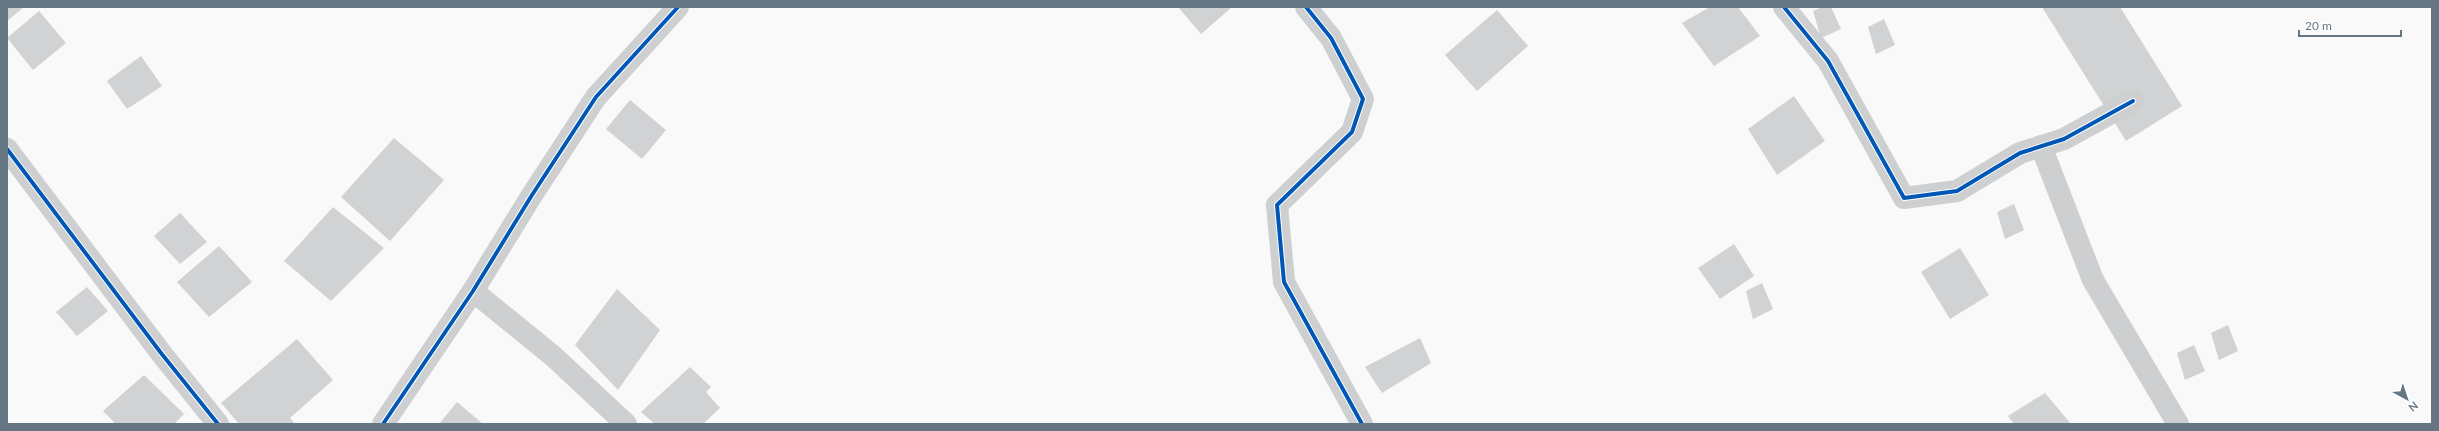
<svg xmlns="http://www.w3.org/2000/svg" width="2439" height="431" font-family="Lato,sans-serif">
	<rect width="100%" height="100%" fill="#f9f9f9"/>
	<!-- building -->
	<g fill="#d0d2d3">
		<polygon points="7,7 24,7 7,21"/>
		<polygon points="1178,7 1232,7 1201,34"/>
		<polygon points="1710,7 1738,7 1760,36 1714,66 1682,23"/>
		<polygon points="1822,7 1831,7 1841,29 1821,38 1813,11"/>
		<polygon points="2042,7 2120,7 2182,106 2126,141"/>
		<polygon points="1497,10 1528,46 1477,91 1445,55"/>
		<polygon points="39,11 66,43 33,70 7,38"/>
		<polygon points="1884,19 1895,45 1876,54 1868,27"/>
		<polygon points="141,56 162,86 127,109 107,81"/>
		<polygon points="1794,96 1825,141 1777,175 1748,129"/>
		<polygon points="630,100 666,130 642,159 606,129"/>
		<polygon points="394,138 444,180 390,241 341,197"/>
		<polygon points="2014,204 2024,230 2005,239 1997,212"/>
		<polygon points="333,207 384,248 331,301 284,261"/>
		<polygon points="180,213 207,242 180,264 154,236"/>
		<polygon points="1734,244 1754,276 1720,299 1698,268"/>
		<polygon points="219,246 252,282 209,317 177,282"/>
		<polygon points="1960,248 1989,295 1950,319 1921,272"/>
		<polygon points="1762,283 1773,309 1753,319 1746,291"/>
		<polygon points="87,287 108,311 77,336 56,312"/>
		<polygon points="617,289 660,330 618,390 575,345"/>
		<polygon points="2228,325 2238,351 2219,360 2211,333"/>
		<polygon points="1420,338 1431,363 1382,393 1365,367"/>
		<polygon points="297,339 333,380 290,418 295,424 239,424 221,403"/>
		<polygon points="2194,345 2205,371 2185,380 2177,353"/>
		<polygon points="690,367 711,387 706,392 720,408 703,424 655,424 641,412"/>
		<polygon points="144,375 184,414 174,424 112,424 114,422 103,411"/>
		<polygon points="2045,393 2071,424 2014,424 2008,416"/>
		<polygon points="457,402 483,424 439,424"/>
	</g>
	<g fill="none" stroke-linecap="round" stroke-linejoin="round">
		<!-- minor -->
		<g stroke="#cecfd0" stroke-width="22">
			<polyline points="1306,7 1331,38 1363,99 1352,132 1277,205 1284,282 1362,424"/>
			<polyline points="1784,7 1828,61 1904,198 1957,191 2020,153 2064,139 2133,101"/>
			<polyline points="2041,146 2093,280 2178,424"/>
			<polyline points="7,149 161,353 218,424"/>
			<polyline points="473,291 553,356 626,424"/>
			<polyline points="383,424 473,291 532,195 596,97 678,7"/>
		</g>
		<defs>
			<g id="cycleway">
				<polyline points="1306,7 1331,38 1363,99 1352,132 1277,205 1284,282 1362,424"/>
				<polyline points="1784,7 1828,61 1904,198 1957,191 2020,153 2064,139 2133,101"/>
				<polyline points="7,149 161,353 218,424"/>
				<polyline points="383,424 473,291 532,195 596,97 678,7"/>
			</g>
		</defs>
		<!-- cycleway casing -->
		<use href="#cycleway" stroke="#fff" stroke-width="6"/>
		<!-- cycleway -->
		<use href="#cycleway" stroke="#0057b8" stroke-width="4"/>
	</g>
	<!-- border -->
	<rect width="2439" height="431" fill="none" stroke="#657683" stroke-width="16"/>
	<!-- north arrow -->
	<g transform="translate(2407 399) rotate(140)" stroke="#ffffff" stroke-width="3" paint-order="stroke">
	<path d="M0-3L7 15L0 10L-7 15Z" fill="#657683"/>
	<text y="-6" font-size="11" font-weight="bold" text-anchor="middle" fill="#657683">N</text>
	</g>
	<!-- scale -->
	<path d="M2299 30v6h102v-6" fill="none" stroke="#657683" stroke-width="2"/>
	<text x="2305" y="30" font-size="12" fill="#657683" stroke="#ffffff" stroke-width="3" paint-order="stroke">20 m</text>
</svg>
